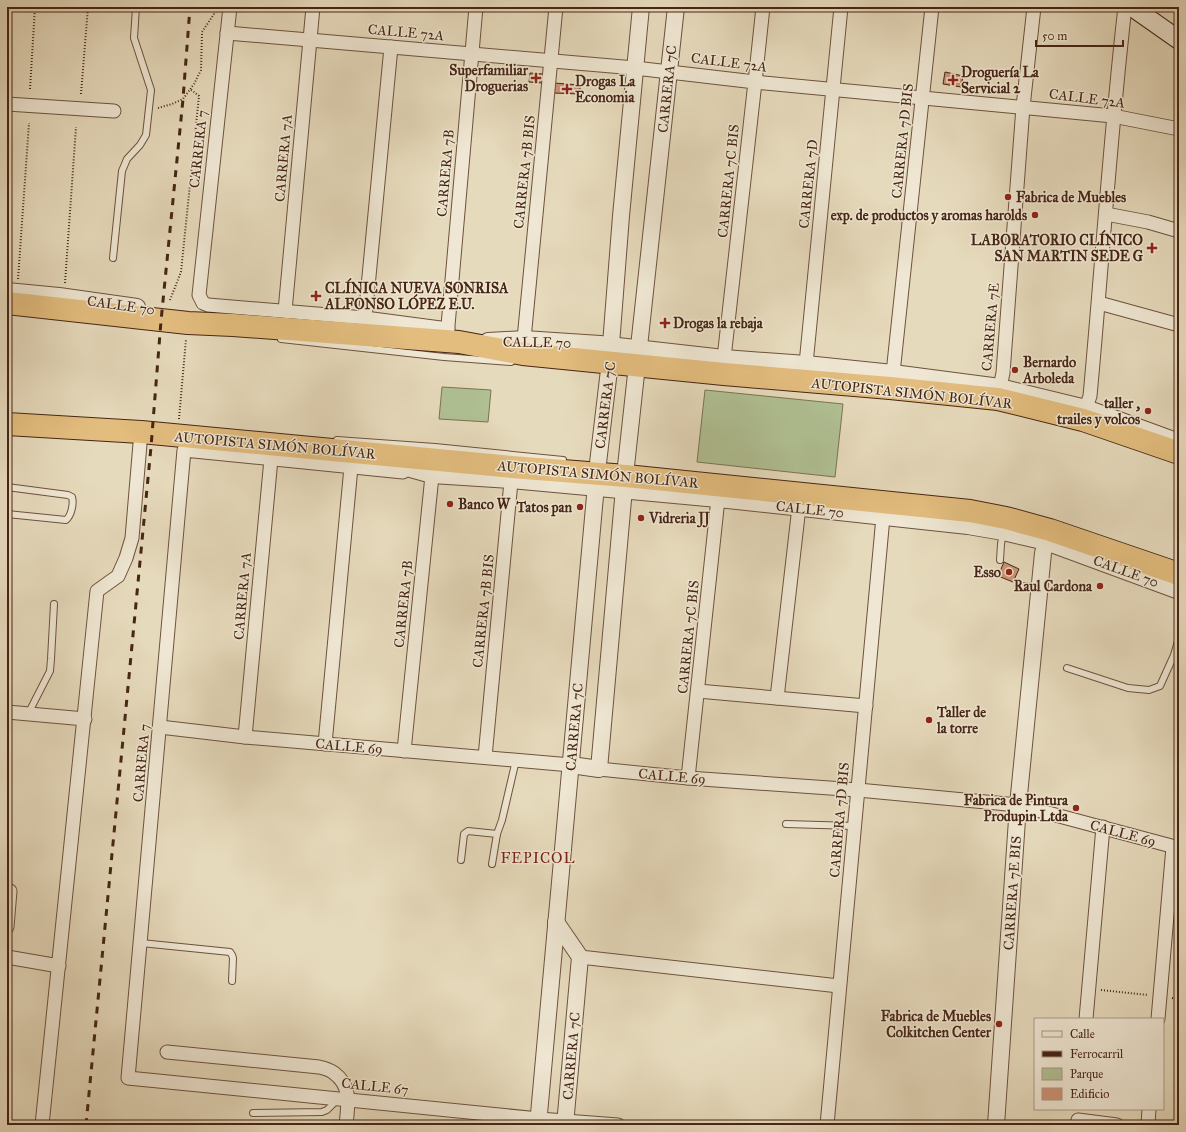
<svg xmlns="http://www.w3.org/2000/svg" width="1186" height="1132" font-family="'IM FELL Great Primer',serif">
	<rect width="100%" height="100%" fill="#e6dabc"/>
	<filter id="stains"><feTurbulence type="fractalNoise" baseFrequency=".005" numOctaves="4"/><feColorMatrix values="0 0 0 0 .2 0 0 0 0 .09 0 0 0 0 .02 0 0 0 .5 -.17"/></filter>
	<radialGradient id="worn" r=".72"><stop offset=".6" stop-color="#630" stop-opacity="0"/><stop offset="1" stop-color="#630" stop-opacity=".3"/></radialGradient>
	<!-- park -->
	<g fill="#b0c194" stroke="#7b7354">
		<polygon points="442,387 491,390 488,422 439,419"/>
		<polygon points="705,390 843,404 835,477 697,462"/>
	</g>
	<!-- building -->
	<g fill="#ce9478" stroke="#462515">
		<polygon points="945,72 963,76 961,87 943,84"/>
		<polygon points="530,73 543,74 542,83 529,82"/>
		<polygon points="554,83 580,85 580,94 553,93"/>
		<polygon points="1004,562 1019,569 1013,582 998,576"/>
	</g>
	<g fill="none" stroke-linecap="round" stroke-linejoin="round">
		<defs>
			<g id="service">
				<polyline points="113,258 122,171 127,159 140,145 146,135 151,90 134,38 136,7"/>
				<polyline points="281,339 444,357 511,362"/>
				<polyline points="337,440 435,447 563,460"/>
				<path d="M7 487 68 495 72 497C74 504 71 516 66 520L7 514"/>
				<polyline points="1000,560 1001,544 1003,532"/>
				<polyline points="1018,586 1038,587"/>
				<polyline points="1067,668 1128,688 1149,690 1160,686 1174,655 1179,638"/>
				<polyline points="28,714 50,671 51,659 54,604"/>
				<polyline points="786,824 855,826"/>
				<polyline points="461,860 464,834 468,831 497,834"/>
				<polyline points="492,864 497,834 502,820 516,760"/>
				<polyline points="141,943 230,952 232,955 233,958 232,981"/>
				<polyline points="253,1113 322,1112 327,1110 337,1100"/>
			</g>
			<g id="minor">
				<polyline points="230,7 199,295 203,303 208,305 365,318 448,329"/>
				<polyline points="227,33 635,68 755,82 1113,116 1179,129"/>
				<polyline points="7,104 114,111"/>
				<polyline points="1106,214 1148,222 1179,231"/>
				<polyline points="1099,303 1179,325"/>
				<polyline points="285,311 313,7"/>
				<polyline points="365,318 391,47"/>
				<polyline points="447,337 476,7"/>
				<polyline points="524,339 556,7"/>
				<polyline points="724,358 755,82 763,7"/>
				<polyline points="806,364 841,7"/>
				<polyline points="893,373 932,7"/>
				<polyline points="1000,387 1003,373 1023,107 1034,7"/>
				<path d="M1086 408 1090 396C1102 267 1110 136 1125 7"/>
				<polyline points="403,472 184,450 128,1078 539,1119 618,1125"/>
				<polyline points="698,691 866,706"/>
				<polyline points="777,698 799,507"/>
				<polyline points="7,712 85,719"/>
				<polyline points="160,727 245,737 571,765"/>
				<polyline points="245,737 271,459"/>
				<polyline points="325,744 351,467"/>
				<polyline points="404,751 433,466"/>
				<polyline points="485,757 512,471"/>
				<polyline points="599,769 688,778 858,790 1018,805 1179,848"/>
				<polyline points="688,778 718,499"/>
				<polyline points="7,891 10,891 7,927"/>
				<polyline points="7,957 59,966"/>
				<polyline points="580,957 839,986"/>
				<polyline points="1086,1019 1103,827"/>
				<polyline points="1158,1019 1173,847"/>
				<path d="M167 1052 319 1067C324 1068 330 1070 334 1073 352 1086 348 1105 346 1125"/>
				<polyline points="1078,1120 1117,1125"/>
				<polyline points="42,1125 97,591 118,576 126,558 132,538 141,432"/>
				<polyline points="827,1125 883,517"/>
				<polyline points="1148,1125 1149,1109"/>
			</g>
			<g id="tertiary">
				<polyline points="7,291 59,296 137,307"/>
				<polyline points="488,341 524,339 600,344 724,358 806,364 893,373 1000,387 1086,408 1179,442"/>
				<polyline points="389,463 432,475 511,480 718,499 968,526 1003,532 1046,542 1179,591"/>
				<polyline points="571,765 599,769 626,466 676,7"/>
				<polyline points="556,922 580,957 565,1125"/>
				<polyline points="538,1125 598,463 609,370 621,216 641,7"/>
				<polyline points="996,1125 1018,805 1043,553 1046,542"/>
			</g>
			<polyline id="secondary" points="1132,7 1179,40"/>
			<g id="trunk">
				<polyline points="7,303 188,323 233,325 459,342 523,354 724,374 890,388 998,399 1083,420 1179,453"/>
				<polyline points="7,424 141,432 512,467 626,476 970,511 1006,518 1050,530 1179,574"/>
			</g>
		</defs>
		<!-- service casing -->
		<use href="#service" stroke="#6e523f" stroke-width="8"/>
		<!-- minor casing -->
		<use href="#minor" stroke="#6e523f" stroke-width="15"/>
		<!-- tertiary casing -->
		<use href="#tertiary" stroke="#6e523f" stroke-width="18"/>
		<!-- secondary casing -->
		<use href="#secondary" stroke="#462515" stroke-width="20"/>
		<!-- trunk casing -->
		<use href="#trunk" stroke="#462515" stroke-width="24"/>
		<!-- path -->
		<g stroke="#462515" stroke-width="2" stroke-dasharray="1 2" stroke-linecap="butt">
			<polyline points="30,89 35,7"/>
			<polyline points="81,94 88,7"/>
			<polyline points="158,108 172,104 183,99 194,84 201,70 202,32 216,11 218,11"/>
			<polyline points="18,279 29,123"/>
			<polyline points="65,283 76,127"/>
			<polyline points="170,300 181,272 199,96 190,89"/>
			<polyline points="179,419 186,339"/>
			<polyline points="1101,990 1148,995"/>
			<polyline points="1172,998 1179,999"/>
		</g>
		<!-- service -->
		<use href="#service" stroke="#efe7d3" stroke-width="6"/>
		<!-- minor -->
		<use href="#minor" stroke="#efe7d3" stroke-width="13"/>
		<!-- tertiary -->
		<use href="#tertiary" stroke="#efe7d3" stroke-width="16"/>
		<!-- secondary -->
		<use href="#secondary" stroke="#efe7d3" stroke-width="18"/>
		<!-- trunk -->
		<use href="#trunk" stroke="#e3bd7e" stroke-width="22"/>
		<!-- rail -->
		<polyline stroke="#462515" stroke-width="3" stroke-dasharray="7 7" stroke-linecap="butt" points="86,1125 151,447 161,321 183,99 190,7"/>
	</g>
	<!-- markers -->
	<g fill="#8f2418" stroke="#efe7d3" stroke-width="1.5">
		<path d="M534 72h4v4h4v4h-4v4h-4v-4h-4v-4h4z"/>
		<path d="M951 74h4v4h4v4h-4v4h-4v-4h-4v-4h4z"/>
		<path d="M565 83h4v4h4v4h-4v4h-4v-4h-4v-4h4z"/>
		<circle cx="1008" cy="197" r="4"/>
		<circle cx="1035" cy="215" r="4"/>
		<path d="M1150 242h4v4h4v4h-4v4h-4v-4h-4v-4h4z"/>
		<path d="M314 290h4v4h4v4h-4v4h-4v-4h-4v-4h4z"/>
		<path d="M663 317h4v4h4v4h-4v4h-4v-4h-4v-4h4z"/>
		<circle cx="1015" cy="370" r="4"/>
		<circle cx="1148" cy="411" r="4"/>
		<circle cx="450" cy="504" r="4"/>
		<circle cx="580" cy="507" r="4"/>
		<circle cx="641" cy="518" r="4"/>
		<circle cx="1009" cy="572" r="4"/>
		<circle cx="1100" cy="586" r="4"/>
		<circle cx="929" cy="720" r="4"/>
		<circle cx="1076" cy="808" r="4"/>
		<circle cx="999" cy="1024" r="4"/>
	</g>
	<g text-anchor="middle" stroke-width="3" stroke-linejoin="round" paint-order="stroke">
		<!-- street labels -->
		<g font-size="14" fill="#462515" stroke="#efe7d3">
			<text transform="translate(406 32) rotate(5)" y="5">CALLE 72A</text>
			<text transform="translate(729 62) rotate(7)" y="5">CALLE 72A</text>
			<text transform="translate(667 89) rotate(-84)" y="5">CARRERA 7C</text>
			<text transform="translate(1087 98) rotate(7)" y="5">CALLE 72A</text>
			<text transform="translate(902 141) rotate(-84)" y="5">CARRERA 7D BIS</text>
			<text transform="translate(198 149) rotate(-84)" y="5">CARRERA 7</text>
			<text transform="translate(283 158) rotate(-85)" y="5">CARRERA 7A</text>
			<text transform="translate(524 172) rotate(-84)" y="5">CARRERA 7B BIS</text>
			<text transform="translate(445 173) rotate(-85)" y="5">CARRERA 7B</text>
			<text transform="translate(728 181) rotate(-84)" y="5">CARRERA 7C BIS</text>
			<text transform="translate(808 184) rotate(-84)" y="5">CARRERA 7D</text>
			<text transform="translate(121 305) rotate(8)" y="5">CALLE 70</text>
			<text transform="translate(990 327) rotate(-85)" y="5">CARRERA 7E</text>
			<text transform="translate(537 342) rotate(1)" y="5">CALLE 70</text>
			<text transform="translate(912 393) rotate(6)" y="5">AUTOPISTA SIMÓN BOLÍVAR</text>
			<text transform="translate(605 405) rotate(-83)" y="5">CARRERA 7C</text>
			<text transform="translate(275 445) rotate(5)" y="5">AUTOPISTA SIMÓN BOLÍVAR</text>
			<text transform="translate(598 474) rotate(5)" y="5">AUTOPISTA SIMÓN BOLÍVAR</text>
			<text transform="translate(810 509) rotate(6)" y="5">CALLE 70</text>
			<text transform="translate(1126 571) rotate(20)" y="5">CALLE 70</text>
			<text transform="translate(242 596) rotate(-85)" y="5">CARRERA 7A</text>
			<text transform="translate(403 604) rotate(-84)" y="5">CARRERA 7B</text>
			<text transform="translate(483 611) rotate(-84)" y="5">CARRERA 7B BIS</text>
			<text transform="translate(688 637) rotate(-84)" y="5">CARRERA 7C BIS</text>
			<text transform="translate(574 727) rotate(-85)" y="5">CARRERA 7C</text>
			<text transform="translate(349 746) rotate(5)" y="5">CALLE 69</text>
			<text transform="translate(141 763) rotate(-85)" y="5">CARRERA 7</text>
			<text transform="translate(672 776) rotate(5)" y="5">CALLE 69</text>
			<text transform="translate(839 820) rotate(-85)" y="5">CARRERA 7D BIS</text>
			<text transform="translate(1123 833) rotate(15)" y="5">CALLE 69</text>
			<text transform="translate(1012 893) rotate(-86)" y="5">CARRERA 7E BIS</text>
			<text transform="translate(571 1056) rotate(-85)" y="5">CARRERA 7C</text>
			<text transform="translate(375 1086) rotate(6)" y="5">CALLE 67</text>
		</g>
		<!-- poi labels -->
		<g font-size="14" font-weight="bold" fill="#462515" stroke="#efe7d3" text-anchor="end">
			<text x="528" y="75">Superfamiliar<tspan x="528" dy="16">Droguerias</tspan></text>
			<text x="961" y="77" text-anchor="start">Droguería La<tspan x="961" dy="16">Servicial 2</tspan></text>
			<text x="575" y="86" text-anchor="start">Drogas La<tspan x="575" dy="16">Economia</tspan></text>
			<text x="1016" y="202" text-anchor="start">Fabrica de Muebles</text>
			<text x="1027" y="220">exp. de productos y aromas harolds</text>
			<text x="1143" y="245">LABORATORIO CLÍNICO<tspan x="1143" dy="16">SAN MARTIN SEDE G</tspan></text>
			<text x="325" y="293" text-anchor="start">CLÍNICA NUEVA SONRISA<tspan x="325" dy="16">ALFONSO LÓPEZ E.U.</tspan></text>
			<text x="673" y="328" text-anchor="start">Drogas la rebaja</text>
			<text x="1023" y="367" text-anchor="start">Bernardo<tspan x="1023" dy="16">Arboleda</tspan></text>
			<text x="1140" y="408">taller ,<tspan x="1140" dy="16">trailes y volcos</tspan></text>
			<text x="458" y="509" text-anchor="start">Banco W</text>
			<text x="572" y="512">Tatos pan</text>
			<text x="649" y="523" text-anchor="start">Vidreria JJ</text>
			<text x="1001" y="577">Esso</text>
			<text x="1092" y="591">Raul Cardona</text>
			<text x="937" y="717" text-anchor="start">Taller de<tspan x="937" dy="16">la torre</tspan></text>
			<text x="1068" y="805">Fabrica de Pintura<tspan x="1068" dy="16">Produpin Ltda</tspan></text>
			<text x="991" y="1021">Fabrica de Muebles<tspan x="991" dy="16">Colkitchen Center</tspan></text>
		</g>
		<!-- neighbourhood labels -->
		<g font-size="15" letter-spacing="1" fill="#7a1f14" stroke="#efe7d3">
			<text x="538" y="863">FEPICOL</text>
		</g>
	</g>
	<!-- margin -->
	<rect width="1186" height="1132" fill="none" stroke="#e6dabc" stroke-width="24"/>
	<rect x="8" y="8" width="1170" height="1116" fill="none" stroke="#462515" stroke-width="2"/>
	<rect x="12" y="12" width="1162" height="1108" fill="none" stroke="#462515"/>
	<!-- legend -->
	<rect x="1034" y="1018" width="130" height="92" fill="#efe7d3" stroke="#ab9987"/>
	<rect x="1042" y="1031" width="20" height="6" fill="#efe7d3" stroke="#ab9987"/>
	<text x="1070" y="1038" font-size="12" fill="#462515">Calle</text>
	<rect x="1042" y="1051" width="20" height="6" fill="#462515" stroke="#ab9987"/>
	<text x="1070" y="1058" font-size="12" fill="#462515">Ferrocarril</text>
	<rect x="1042" y="1068" width="20" height="12" fill="#b0c194" stroke="#ab9987"/>
	<text x="1070" y="1078" font-size="12" fill="#462515">Parque</text>
	<rect x="1042" y="1088" width="20" height="12" fill="#ce9478" stroke="#ab9987"/>
	<text x="1070" y="1098" font-size="12" fill="#462515">Edificio</text>
	<!-- scale -->
	<path d="M1036 40v6h87v-6" fill="none" stroke="#462515" stroke-width="2"/>
	<text x="1042" y="40" font-size="12" fill="#462515" stroke="#efe7d3" stroke-width="3" paint-order="stroke">50 m</text>
	<rect width="100%" height="100%" filter="url(#stains)"/>
	<rect width="100%" height="100%" fill="url(#worn)"/>
</svg>
